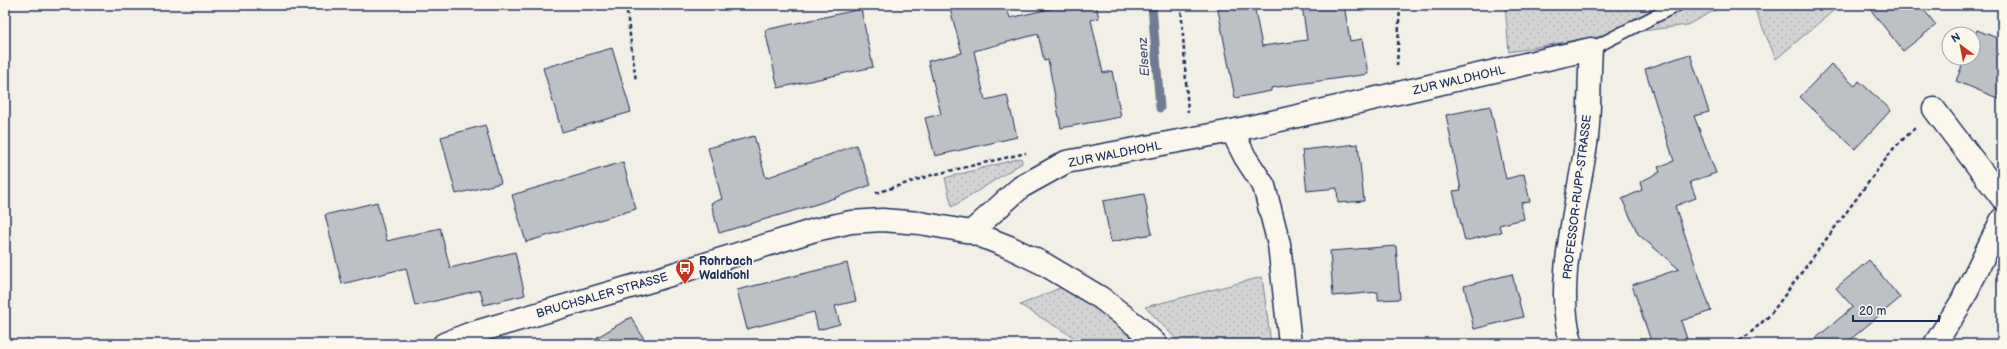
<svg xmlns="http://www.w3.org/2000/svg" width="2007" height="349" font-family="'Balsamiq Sans',sans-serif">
	<defs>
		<pattern id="green-dots" width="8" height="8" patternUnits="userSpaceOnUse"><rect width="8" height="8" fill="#d2d3d2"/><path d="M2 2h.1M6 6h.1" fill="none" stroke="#b4b5b7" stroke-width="1.8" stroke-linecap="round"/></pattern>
	</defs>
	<rect width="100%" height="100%" fill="#f2efe6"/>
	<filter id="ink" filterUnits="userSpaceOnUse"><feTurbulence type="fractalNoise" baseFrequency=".025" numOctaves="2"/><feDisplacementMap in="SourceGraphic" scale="8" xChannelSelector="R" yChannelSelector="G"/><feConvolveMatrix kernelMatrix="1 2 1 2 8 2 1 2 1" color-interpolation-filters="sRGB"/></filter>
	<g filter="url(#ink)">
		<!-- green -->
		<g fill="url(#green-dots)" stroke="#768198">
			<polygon points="1505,5 1725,5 1687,25 1576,40 1509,52"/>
			<polygon points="1753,5 1840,5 1776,59"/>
			<polygon points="1021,158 1022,163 952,207 945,178"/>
			<polygon points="1262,277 1271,344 1181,344 1145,307"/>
			<polygon points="1076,281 1156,344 1085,344 1020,305"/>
		</g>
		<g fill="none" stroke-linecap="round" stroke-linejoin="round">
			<!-- stream -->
			<polyline stroke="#707b93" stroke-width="9" points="1152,5 1160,108"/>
		</g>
		<!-- building -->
		<g fill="#bdc0c4" stroke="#1b2f5e">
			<polygon points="949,5 1006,5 1010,18 1067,5 1096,5 1099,18 1091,20 1103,73 1112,71 1121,117 1061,128 1048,60 1044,61 1038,34 974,51 985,100 1007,95 1017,137 935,156 925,118 941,114 928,61 962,53"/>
			<polygon points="1217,5 1254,5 1262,46 1307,40 1302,5 1344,5 1350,41 1362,39 1368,74 1271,88 1271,91 1235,98"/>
			<polygon points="1867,5 1920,5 1936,25 1903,51"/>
			<polygon points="861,9 873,67 778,88 765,30"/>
			<polygon points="1977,30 2002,40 2002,100 1956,81 1965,58 1973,58 1973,40"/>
			<polygon points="612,48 631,112 562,132 543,68"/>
			<polygon points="1690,54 1709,112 1694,116 1716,173 1690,182 1696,198 1675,206 1711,311 1681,321 1687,339 1673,344 1652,344 1632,285 1679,269 1638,234 1622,199 1642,190 1640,182 1660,172 1658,167 1674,161 1645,69"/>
			<polygon points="1831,64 1855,86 1859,81 1891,110 1855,149 1800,97"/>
			<polygon points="1490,106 1506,179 1524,174 1530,202 1521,203 1524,219 1499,225 1501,232 1465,241 1453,191 1461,190 1446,115"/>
			<polygon points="485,125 501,183 456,194 441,137"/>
			<polygon points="754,136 766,178 856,145 871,185 820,203 719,233 711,203 722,199 708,148"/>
			<polygon points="1358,144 1364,201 1338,203 1337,188 1307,191 1302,150"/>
			<polygon points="623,162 636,209 526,242 512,195"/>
			<polygon points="1144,194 1152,234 1111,242 1103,201"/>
			<polygon points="377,202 387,241 440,228 450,268 515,252 525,295 484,305 480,290 415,306 406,268 342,284 325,215"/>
			<polygon points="1396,246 1400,299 1378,300 1378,292 1333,296 1330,251"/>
			<polygon points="1869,260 1900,298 1845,344 1809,344 1853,307 1836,288"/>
			<polygon points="847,263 856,301 835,306 840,324 818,330 814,312 747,329 737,290"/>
			<polygon points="1512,274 1523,317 1474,329 1464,286"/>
			<polygon points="631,317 647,344 586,344"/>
		</g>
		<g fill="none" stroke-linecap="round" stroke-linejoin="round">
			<defs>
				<polyline id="service" points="1591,49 1677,5"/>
				<g id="minor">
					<polyline points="1934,109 2002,198"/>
					<polyline points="1232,131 1245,157 1264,186 1279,244 1290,344"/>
					<path d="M971 232 1021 187 1066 162 1232 131 1591 49C1589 78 1590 108 1587 137 1580 195 1552 289 1572 344"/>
					<polyline points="1935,344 1961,303 2002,219"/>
				</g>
				<polyline id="secondary" points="444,344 469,334 654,280 815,230 851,222 882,220 920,223 971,232 1009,247 1044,264 1101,298 1138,327 1156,344"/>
			</defs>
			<!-- service casing -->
			<use href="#service" stroke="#1b2f5e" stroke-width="15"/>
			<!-- minor casing -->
			<use href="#minor" stroke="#1b2f5e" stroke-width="25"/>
			<!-- secondary casing -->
			<use href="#secondary" stroke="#1b2f5e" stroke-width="25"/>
			<!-- path -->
			<g stroke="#1b2f5e" stroke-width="2.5" stroke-dasharray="4 3" stroke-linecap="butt">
				<polyline points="626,5 636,81"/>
				<polyline points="1181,5 1188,112"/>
				<polyline points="1397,66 1400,5"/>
				<polyline points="876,193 932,175 1026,153"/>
				<polyline points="1733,344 1748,335 1770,315 1894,148 1916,127"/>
			</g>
			<!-- service -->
			<use href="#service" stroke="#fbf7ec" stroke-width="12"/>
			<!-- minor -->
			<use href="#minor" stroke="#fbf7ec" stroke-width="22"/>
			<!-- secondary -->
			<use href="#secondary" stroke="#fbf7ec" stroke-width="22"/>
		</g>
	</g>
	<!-- icons -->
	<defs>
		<symbol id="bus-pin" viewBox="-11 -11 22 30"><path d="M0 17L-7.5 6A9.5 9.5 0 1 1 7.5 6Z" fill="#c8321e" stroke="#fbf7ec"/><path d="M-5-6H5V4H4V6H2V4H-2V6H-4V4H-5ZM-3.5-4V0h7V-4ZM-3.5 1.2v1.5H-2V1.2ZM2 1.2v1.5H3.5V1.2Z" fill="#fff"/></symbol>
	</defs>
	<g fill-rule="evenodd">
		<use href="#bus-pin" x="674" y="257" width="22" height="30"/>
	</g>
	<g text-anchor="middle" stroke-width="3" stroke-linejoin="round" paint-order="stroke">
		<!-- street labels -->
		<g font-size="12" fill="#1b2f5e" stroke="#fbf7ec">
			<text transform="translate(1459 80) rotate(-13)" y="4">ZUR WALDHOHL</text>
			<text transform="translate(1115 154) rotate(-11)" y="4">ZUR WALDHOHL</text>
			<text transform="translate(1577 197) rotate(-83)" y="4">PROFESSOR-RUPP-STRASSE</text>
			<text transform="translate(602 295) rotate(-16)" y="4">BRUCHSALER STRASSE</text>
		</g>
		<!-- poi labels -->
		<g font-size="12" font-weight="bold" fill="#1b2f5e" stroke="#fbf7ec" text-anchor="start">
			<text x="699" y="265">Rohrbach<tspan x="699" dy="14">Waldhohl</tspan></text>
		</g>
		<!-- water labels -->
		<g font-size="13" font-style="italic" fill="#465579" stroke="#fbf7ec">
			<text transform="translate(1143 57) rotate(-94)" y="5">Elsenz</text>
		</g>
	</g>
	<!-- margin -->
	<rect width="2007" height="349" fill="none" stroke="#fbf7ec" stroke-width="20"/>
	<rect x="10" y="10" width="1987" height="329" fill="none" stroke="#1b2f5e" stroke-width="1.5" filter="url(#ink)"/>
	<!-- north arrow -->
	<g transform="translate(1961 46) rotate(328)"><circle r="19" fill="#fbf7ec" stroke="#a1a7b3"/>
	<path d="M0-3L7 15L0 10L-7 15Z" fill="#c8321e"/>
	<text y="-6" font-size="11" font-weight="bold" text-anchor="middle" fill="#1b2f5e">N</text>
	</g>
	<!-- scale -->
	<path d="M1853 315v6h86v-6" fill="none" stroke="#1b2f5e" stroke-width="2"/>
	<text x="1859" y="315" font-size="12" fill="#1b2f5e" stroke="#fbf7ec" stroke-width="3" paint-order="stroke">20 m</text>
</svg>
